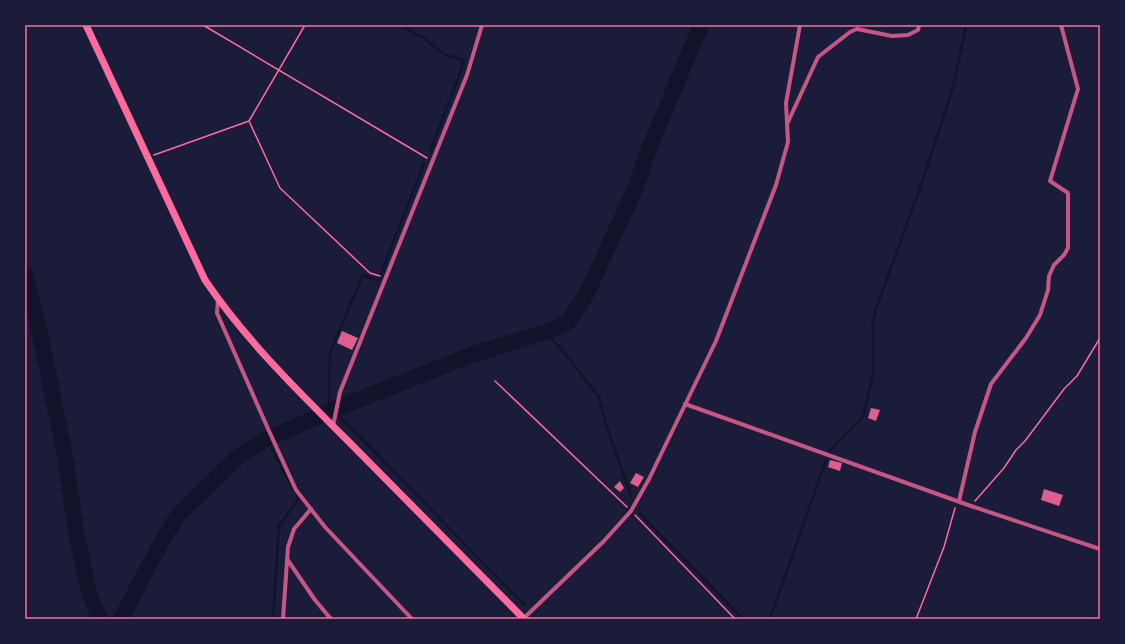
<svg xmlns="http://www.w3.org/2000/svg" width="1125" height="644" font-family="Cabin,sans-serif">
	<rect width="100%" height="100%" fill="#1b1b3a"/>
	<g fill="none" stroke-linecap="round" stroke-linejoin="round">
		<!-- stream -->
		<g stroke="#12122b" stroke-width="2.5">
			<polyline points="400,25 425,39 444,54 464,60 458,79 430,151"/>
			<polyline points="544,332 558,345 599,397 605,421 631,496"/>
			<polyline points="333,410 525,605"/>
			<polyline points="329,411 330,352 363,275 378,281 424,164"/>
			<polyline points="267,439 283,471 299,498 279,526 273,619"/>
			<polyline points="829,451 863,417 873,375 873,323 876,309 919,191 953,88 966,25"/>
			<polyline points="640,514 743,619"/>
			<polyline points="538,618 539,619"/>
			<polyline points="770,619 826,460"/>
		</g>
		<!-- river -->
		<g stroke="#12122b" stroke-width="16">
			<polyline points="25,275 40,333 65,456 76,532 89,593 100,619"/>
			<polyline points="121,619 163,539 179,514 239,456 267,439 333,410 471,355 552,330 568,322 587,293 636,187 648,151 701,25"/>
		</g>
	</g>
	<!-- building -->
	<g fill="#dd5f8e">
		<polygon points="342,331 358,338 352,350 337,343"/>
		<polygon points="871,408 880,410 876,421 868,418"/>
		<polygon points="830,460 842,463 840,471 828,467"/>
		<polygon points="636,473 644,477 638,487 630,483"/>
		<polygon points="620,481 624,488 620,492 614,487"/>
		<polygon points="1044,489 1063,495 1059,506 1041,500"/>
	</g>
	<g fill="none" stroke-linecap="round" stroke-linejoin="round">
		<!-- path -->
		<g stroke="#ff6b9d" stroke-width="1.5">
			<polyline points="203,25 427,158"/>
			<polyline points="249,121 280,188 370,273 380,276"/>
			<polyline points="154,155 249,121 305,25"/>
			<polyline points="495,381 627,507"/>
			<polyline points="975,501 1004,468 1016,450 1025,441 1064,389 1077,376 1100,338"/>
			<polyline points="635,515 735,619"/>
			<polyline points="916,619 944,547 955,508"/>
		</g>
		<!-- minor -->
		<g stroke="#c65784" stroke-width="4">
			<polyline points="788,122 818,57 850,32 857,29 892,36 908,35 918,30 919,25"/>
			<polyline points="218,299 217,313 269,431 296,490 325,527 412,619"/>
			<polyline points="685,404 971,506 1100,549"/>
			<polyline points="333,426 340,392 467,75 482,25"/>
			<polyline points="959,501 975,432 991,384 1026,338 1040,315 1048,290 1049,276 1054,265 1064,255 1068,248 1068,193 1050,181 1078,89 1061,25"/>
			<polyline points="287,559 315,600 331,619"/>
			<polyline points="524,618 604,541 631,511 649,479 716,341 776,185 788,142 786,103 800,25"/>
			<polyline points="283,619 288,547 294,529 311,509"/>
		</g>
		<!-- trunk -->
		<path stroke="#ff6b9d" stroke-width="7" d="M86 25 205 280C247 342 301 394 354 447 411 505 468 562 524 619"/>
	</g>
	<!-- border -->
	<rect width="1125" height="644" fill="none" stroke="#1b1b3a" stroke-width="52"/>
	<rect x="26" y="26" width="1073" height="592" fill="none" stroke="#ff6b9d" stroke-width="1.5"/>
</svg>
